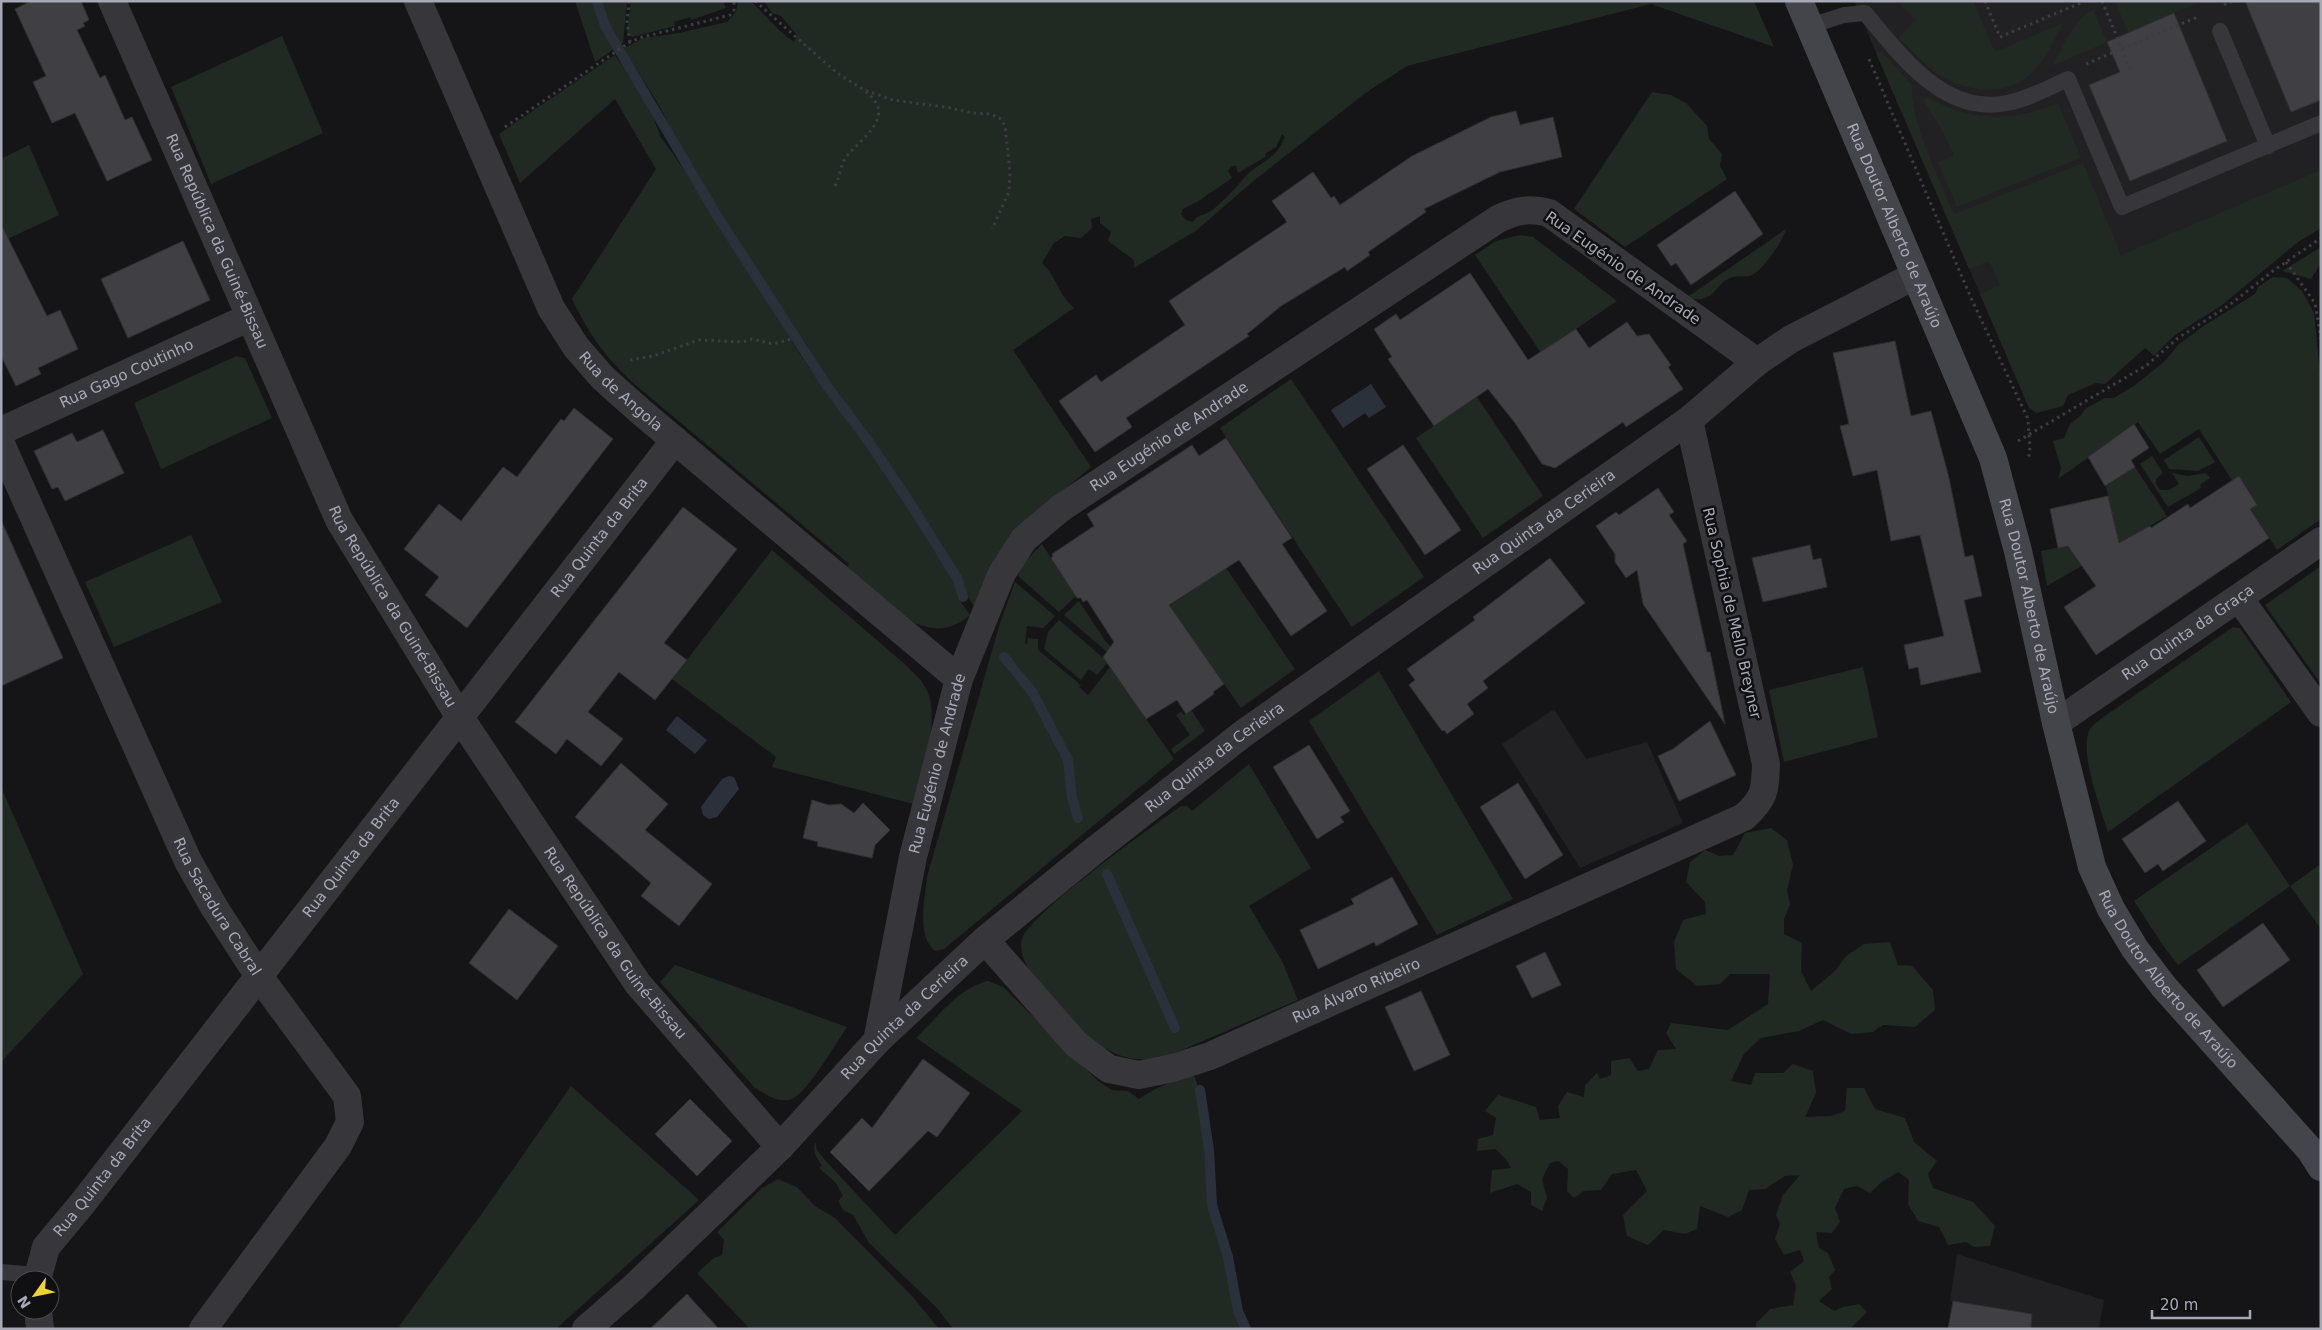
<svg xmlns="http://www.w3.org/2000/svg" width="2322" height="1330" font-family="'DejaVu Sans',sans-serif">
	<rect width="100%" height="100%" fill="#151517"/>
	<!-- built -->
	<g fill="#212124">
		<polygon points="1854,1 2321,1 2321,228 2029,408"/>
		<polygon points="1554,709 1586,759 1647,742 1683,823 1580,868 1502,744"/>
		<polygon points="1957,1254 2104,1300 2099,1329 1948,1329 1953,1302 1950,1301"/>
	</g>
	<!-- green -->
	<g fill="#212923" fill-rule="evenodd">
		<polygon points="575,1 627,1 623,43 595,62"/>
		<polygon points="631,1 723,1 726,8 691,20 690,17 674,22 675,26 633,37 628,35 627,30"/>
		<path d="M738 1H751L780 31 794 42 797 35 781 16 772 13 764 1H1754L1774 47 1651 4 1407 66 1364 94 1251 183 1197 230 1134 268V260L1108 241 1111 232 1100 223V216L1091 219 1092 228 1081 238 1065 236 1054 243 1042 263C1057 277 1058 294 1074 308L1013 350 1091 467 1052 500 975 608 967 595 961 577 886 460 830 386 808 347 718 214 685 157 658 103 623 49 643 38 679 33 727 22 736 12ZM1282 134 1285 137C1275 161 1262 160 1245 177 1234 189 1222 204 1209 212 1201 217 1199 213 1193 222L1186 220 1181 214 1183 209 1197 202 1232 178 1228 171 1232 166H1236L1238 173 1265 157 1266 153 1276 147Z"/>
		<path d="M1897 1H1973L1995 52 2063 23C2055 37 2045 61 2033 72 2009 96 1972 93 1944 78 1927 68 1912 51 1898 37L1916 20Z"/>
		<polygon points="2115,1 2202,1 2128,33"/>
		<path d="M2093 10 2107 42 2052 66C2063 48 2073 19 2093 10Z"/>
		<polygon points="282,36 323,133 211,184 171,87"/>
		<path d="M1881 51 1912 85C1910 121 1940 181 1954 214L2083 163 2121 255 2321 170V228L2298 242 2222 305 2175 335 2154 356 2145 348 2105 384 2096 383 2068 395 2063 406 2036 413 2029 408 1980 294 2000 285 1989 261 1969 269 1876 53Z"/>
		<path d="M615 55 649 104 660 136 685 171 778 316 797 350 826 392 859 432 916 515 953 573 958 598 970 615C952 630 936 632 915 623L845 570 849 564 632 382C603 354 589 334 572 299L656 169 615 99 520 183 499 134Z"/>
		<polygon points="1652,92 1671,95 1686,103 1707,126 1709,139 1722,154 1720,166 1727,179 1625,247 1574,209"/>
		<path d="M1928 97C1971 122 2013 122 2058 103L2081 158 1957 207 1938 162 1954 155 1942 130 1923 100Z"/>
		<polygon points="29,145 59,215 1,242 1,159"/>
		<path d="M1786 229C1783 241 1763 270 1752 275 1746 278 1738 275 1733 277 1711 284 1719 304 1686 298Z"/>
		<polygon points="1520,235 1533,237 1617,301 1541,353 1475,255 1496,241"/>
		<polygon points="2321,247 2321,263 2311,279 2282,271"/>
		<polygon points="2273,277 2287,278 2302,291 2314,313 2321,382 2321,519 2277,550 2199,429 2160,454 2138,422 2058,479 2061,468 2053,441 2064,438 2070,424 2080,416 2085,409 2105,398 2114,398 2135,385 2165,361 2178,345 2202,327 2255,294 2258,287"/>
		<polygon points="236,356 245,358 272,418 161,469 134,403"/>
		<polygon points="1291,379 1424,577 1352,627 1220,428"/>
		<polygon points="1477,397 1543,496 1483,538 1416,438"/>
		<polygon points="2199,437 2215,462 2198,471 2169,469 2164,460"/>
		<polygon points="2152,456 2163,473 2156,479 2156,484 2160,490 2169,490 2179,484 2172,473 2188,476 2206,473 2210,478 2200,485 2201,488 2168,507 2140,464"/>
		<polygon points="2135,467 2167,516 2047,586 2041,551 2117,535 2106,486"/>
		<polygon points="191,535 222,602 114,647 85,582"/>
		<polygon points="1042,544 1076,596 1059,612 1018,576 1023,564"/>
		<path d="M772 550 907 666C913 673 921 679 925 687 943 717 921 772 913 804L772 767 776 757 672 679Z"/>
		<polygon points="2321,566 2321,684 2265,605"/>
		<polygon points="1226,568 1295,669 1241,708 1169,606"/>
		<path d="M1015 582 1055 616 1043 628 1027 626 1025 643 1027 645 1028 638 1038 639V650L1081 685 1079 687 1088 695 1110 667 1174 759 944 949 935 951C916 936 925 898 927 877L1000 623Z"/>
		<polygon points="1079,601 1106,642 1117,652 1113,657 1064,615"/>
		<polygon points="1059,620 1108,662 1097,675 1089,669 1081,680 1044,649 1048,632"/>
		<path d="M2233 627 2240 628 2291 702 2108 832C2101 809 2078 750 2090 729 2092 725 2098 722 2102 718Z"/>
		<polygon points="1863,667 1878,737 1784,762 1769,690"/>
		<polygon points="1379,671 1513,899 1437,935 1309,721"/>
		<polygon points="1191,710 1205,731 1174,754 1171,749 1190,735 1176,715 1181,712 1184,715"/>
		<path d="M1249 764 1311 868 1249 906 1282 961 1298 1000 1168 1056C1128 1067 1105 1051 1076 1026 1058 1010 1014 964 1022 939 1030 913 1153 826 1181 806H1187L1192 811Z"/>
		<polygon points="1,787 83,974 1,1062"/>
		<polygon points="2247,823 2290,886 2321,864 2321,929 2290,886 2178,965 2164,947 2134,901"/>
		<polygon points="1771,828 1787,840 1793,865 1787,890 1790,904 1784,919 1784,934 1802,943 1801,971 1811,991 1835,971 1846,956 1864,944 1890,942 1898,965 1912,966 1933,990 1935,1010 1915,1027 1883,1025 1873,1032 1851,1034 1823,1020 1799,1031 1761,1038 1744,1054 1731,1081 1751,1085 1755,1073 1783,1073 1793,1064 1813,1071 1816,1093 1805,1117 1831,1116 1845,1111 1847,1088 1864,1088 1875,1109 1905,1118 1914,1142 1937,1161 1928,1174 1933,1188 1973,1202 1995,1226 1990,1246 1974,1247 1966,1242 1948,1245 1939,1227 1918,1221 1908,1204 1909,1180 1898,1172 1883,1181 1870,1193 1857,1186 1844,1189 1835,1208 1840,1222 1832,1233 1816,1232 1819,1248 1828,1253 1835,1270 1829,1277 1832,1289 1819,1301 1834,1311 1843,1307 1859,1304 1867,1312 1850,1329 1756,1329 1756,1323 1770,1309 1793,1305 1796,1286 1790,1272 1804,1261 1800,1250 1784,1255 1775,1239 1780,1224 1776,1215 1783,1195 1800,1175 1785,1176 1765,1189 1749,1190 1742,1210 1728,1217 1700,1206 1697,1229 1685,1234 1664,1230 1648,1245 1627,1236 1623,1215 1647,1191 1636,1170 1612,1174 1601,1190 1584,1191 1574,1198 1567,1191 1568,1169 1558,1161 1550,1163 1542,1179 1547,1198 1542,1211 1531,1205 1531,1192 1517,1184 1490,1193 1492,1170 1511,1168 1504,1157 1495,1149 1477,1151 1478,1139 1493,1135 1496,1118 1485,1111 1498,1095 1536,1107 1540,1120 1560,1118 1558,1106 1567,1092 1584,1097 1585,1085 1597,1073 1600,1079 1611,1075 1611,1061 1629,1058 1638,1071 1649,1069 1658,1050 1676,1049 1666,1033 1671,1023 1728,1030 1768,1004 1770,974 1730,974 1720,984 1697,986 1676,969 1674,942 1683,920 1706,914 1705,902 1686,882 1690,862 1705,850 1719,856 1733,855 1745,833"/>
		<path d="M675 965 847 1027C836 1043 808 1092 792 1099 780 1104 765 1094 755 1088L660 982Z"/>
		<path d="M988 981 1003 987 1098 1081 1112 1090 1128 1091 1139 1099C1156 1087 1174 1080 1194 1075 1210 1116 1206 1161 1212 1203 1215 1221 1223 1238 1227 1255 1234 1280 1236 1305 1246 1329H953L937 1308 869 1243 853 1215 843 1210 838 1201 843 1196 836 1183 819 1168 822 1165C815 1156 813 1152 815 1141L817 1150 825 1160 895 1235 1022 1111 916 1038C937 1018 958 988 988 981Z"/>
		<polygon points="571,1086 699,1200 556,1329 403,1329 399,1326 483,1212"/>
		<polygon points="778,1179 797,1187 815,1206 835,1218 912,1296 939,1329 750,1329 697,1273 714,1258 722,1255 724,1240 717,1232 762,1188"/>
	</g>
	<!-- water -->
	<g fill="#2b313a">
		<polygon points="1371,384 1386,407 1369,418 1365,413 1343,428 1331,410"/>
		<polygon points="677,716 707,740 695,754 666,730"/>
		<polygon points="729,776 734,777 739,789 717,817 709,819 703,815 701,807 722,779"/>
	</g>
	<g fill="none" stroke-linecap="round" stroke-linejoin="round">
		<!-- stream -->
		<g stroke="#2b313a" stroke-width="10">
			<polyline points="597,1 605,26 716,214 827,386 869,442 912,506 957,578 963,597"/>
			<polyline points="1004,657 1033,693 1068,760 1072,798 1078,818"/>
			<polyline points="1107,874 1175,1028"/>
			<polyline points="1200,1090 1209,1150 1212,1205 1228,1257 1238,1311 1246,1329"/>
		</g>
	</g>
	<!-- building -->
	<g fill="#3f3f44" stroke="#302f33">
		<polygon points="31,1 81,1 89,20 83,23 85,26 77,30 100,78 105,75 125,120 132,117 152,160 107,181 75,113 52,123 33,82 46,76 15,9"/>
		<polygon points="2245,1 2321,1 2321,100 2291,112"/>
		<polygon points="2174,13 2227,141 2130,181 2089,85 2120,72 2107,42"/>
		<polygon points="1516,111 1520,125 1553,117 1562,157 1500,172 1424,209 1426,212 1368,252 1370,255 1347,271 1345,267 1281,306 1247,334 1249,336 1126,418 1132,427 1095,452 1059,401 1096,375 1101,382 1185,325 1169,301 1287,222 1272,201 1313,172 1331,198 1334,196 1340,205 1412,156 1491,117"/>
		<polygon points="1735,191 1763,234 1691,285 1676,263 1671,266 1657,245"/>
		<polygon points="1,224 47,316 60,310 78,349 38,368 41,374 16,386 1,356"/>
		<polygon points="183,241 210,300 128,338 101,279"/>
		<polygon points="1470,273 1528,360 1576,329 1589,348 1627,322 1637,336 1649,334 1671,365 1668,367 1683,389 1626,427 1623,422 1555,468 1542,464 1515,423 1488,389 1434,426 1388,359 1392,357 1374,329 1396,314 1400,320"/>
		<polygon points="1895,341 1911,416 1931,411 1949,478 1965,557 1973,555 1982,596 1964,600 1981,672 1921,685 1918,667 1909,669 1904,645 1944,636 1920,535 1891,541 1877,470 1853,476 1840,426 1849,424 1833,353"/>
		<polygon points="574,408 613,439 467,628 425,595 439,577 404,549 439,504 461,521 503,467 517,477 561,419 564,421"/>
		<polygon points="2134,424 2149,448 2131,460 2135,467 2105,486 2088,457"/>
		<polygon points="103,430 124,473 65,501 58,487 52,489 34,451 72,433 77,442"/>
		<polygon points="1226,438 1292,538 1282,544 1327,611 1291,636 1239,560 1169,605 1224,684 1213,692 1214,694 1186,714 1177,700 1146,719 1103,657 1114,642 1087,600 1083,602 1081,598 1077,598 1051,558 1053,556 1052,554 1094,526 1087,514 1192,445 1199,456"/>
		<polygon points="1403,445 1461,530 1425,555 1367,469"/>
		<polygon points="2239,476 2257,505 2250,509 2269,538 2096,655 2064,607 2096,586 2068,546 2058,548 2050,509 2108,496 2119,543 2150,526 2151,528 2188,504 2190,508"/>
		<polygon points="1658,488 1674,512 1669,515 1687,541 1683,544 1707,652 1710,652 1725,724 1643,604 1637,570 1626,578 1615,562 1615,554 1596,526 1616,512 1619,515"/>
		<polygon points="683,507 737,549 664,643 687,660 655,700 619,672 588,712 623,739 601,766 567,739 556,754 515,722"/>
		<polygon points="1,520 63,658 1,686"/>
		<polygon points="1810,545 1813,560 1821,558 1827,587 1763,602 1752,558"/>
		<polygon points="1550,558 1585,603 1483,681 1488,688 1467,704 1474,714 1447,734 1444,730 1442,731 1409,685 1415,680 1407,669 1475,620 1473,617"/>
		<polygon points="1710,721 1736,775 1679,801 1658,756 1673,749"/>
		<polygon points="1309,745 1350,811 1340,817 1344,822 1317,839 1273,767"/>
		<polygon points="621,763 668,804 645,830 712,884 679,926 641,896 651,883 575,817"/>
		<polygon points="1518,783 1563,855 1525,879 1480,807"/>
		<polygon points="812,800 829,805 841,804 854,813 863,803 890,830 875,845 872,858 817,846 818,842 803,838"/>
		<polygon points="2178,801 2206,841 2163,871 2158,864 2145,873 2122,839"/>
		<polygon points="1392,877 1418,924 1376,946 1374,942 1318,969 1300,930 1354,904 1351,899"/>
		<polygon points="509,909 558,946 517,1000 469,963"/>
		<polygon points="2263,923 2290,960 2223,1007 2197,970"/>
		<polygon points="1545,952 1561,985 1532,998 1516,966"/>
		<polygon points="1421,991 1450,1055 1414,1071 1385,1007"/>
		<polygon points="923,1059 970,1093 937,1137 928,1131 869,1191 830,1152 862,1118 872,1128"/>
		<polygon points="690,1099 732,1141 697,1176 655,1134"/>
		<polygon points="687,1294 719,1329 650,1329"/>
		<polygon points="1953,1301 2032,1314 2031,1329 1948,1329"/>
	</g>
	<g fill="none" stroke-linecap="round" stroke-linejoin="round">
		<!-- path -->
		<g stroke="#3c3c42" stroke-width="3" stroke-dasharray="2.5 4" stroke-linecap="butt">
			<polyline points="629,1 627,22 630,42"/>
			<polyline points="755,1 837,73 864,90 893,100 951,108 972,113 991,114 1001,119 1005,126 1010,172 1009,192 992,229"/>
			<polyline points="1985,1 2000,37 2085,1"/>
			<polyline points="2102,1 2130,68"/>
			<polyline points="2224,5 2233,1"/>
			<polyline points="1869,59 1971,298 2028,419 2030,453 2027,460"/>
			<polyline points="2086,64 2200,16"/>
			<polyline points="505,127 630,42 639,38 730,15 734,10 734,1"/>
			<path d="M835 186C840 177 840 166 846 157 861 138 898 116 866 92"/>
			<polyline points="2286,262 2315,303 2321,339"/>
			<polyline points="630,360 653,356 699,340 743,342 752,339 773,344 791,339"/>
			<polyline points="2018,441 2147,365 2178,338 2228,306 2273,271 2321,238"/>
		</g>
		<!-- service -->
		<g stroke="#36363b" stroke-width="16">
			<path d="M1810 26 1844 15 1865 13C1901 55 1943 116 2007 103 2028 99 2048 88 2068 79L2122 207 2321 123"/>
			<polyline points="2220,31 2268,146"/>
			<polyline points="1,1272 37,1275"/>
		</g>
		<!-- minor -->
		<g stroke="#36363b" stroke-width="28">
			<path id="s1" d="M112 1 339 520 459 716 638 984 780 1147"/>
			<path id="s2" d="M418 1 551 308 576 347 603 378 640 411 959 679"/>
			<path id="s3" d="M1 431 250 317"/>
			<path id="s4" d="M1 444 188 861 214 907 258 975 347 1096 350 1122 338 1146 203 1329"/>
			<polyline points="2239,598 2321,713"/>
			<path id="s5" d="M2056 723 2321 541"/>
			<path id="s6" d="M985 940 1076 1044 1109 1069 1139 1075 1173 1068 1210 1056 1744 817C1765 798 1765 791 1766 764L1689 420"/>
			<path id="s7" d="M877 1041 913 857 959 679 1002 573 1024 539 1061 508 1498 219C1517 210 1529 208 1549 213L1757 362"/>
			<path id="s8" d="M37 1280 46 1247 82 1204 675 440"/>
			<polyline points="38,1310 40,1329"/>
			<path id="s9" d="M586 1329 634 1287 780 1147 877 1041 985 940 1095 850 1244 733 1689 420 1757 362 1791 339 1914 276"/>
		</g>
		<!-- secondary -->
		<path stroke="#44444b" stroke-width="28" id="s10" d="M1799 1 1993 458 2018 551 2056 723 2092 867 2111 909 2135 949 2164 987 2311 1151 2321 1167"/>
	</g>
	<g text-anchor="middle" stroke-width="5" stroke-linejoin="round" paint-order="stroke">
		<!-- street labels -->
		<g font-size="15" fill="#a7a9b6" stroke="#101012">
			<text dy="5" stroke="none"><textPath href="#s10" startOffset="244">Rua Doutor Alberto de Araújo</textPath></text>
			<text dy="5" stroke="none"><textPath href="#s1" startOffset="262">Rua República da Guiné-Bissau</textPath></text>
			<text transform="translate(1623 268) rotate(35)" y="5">Rua Eugénio de Andrade</text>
			<text dy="5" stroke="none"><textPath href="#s3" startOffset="138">Rua Gago Coutinho</textPath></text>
			<text dy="5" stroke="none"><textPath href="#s2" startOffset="444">Rua de Angola</textPath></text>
			<text dy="5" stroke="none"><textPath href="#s7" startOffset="704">Rua Eugénio de Andrade</textPath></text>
			<text dy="5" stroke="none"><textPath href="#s9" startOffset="1256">Rua Quinta da Cerieira</textPath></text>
			<text dy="5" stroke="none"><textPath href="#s8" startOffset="934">Rua Quinta da Brita</textPath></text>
			<text dy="5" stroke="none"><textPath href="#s1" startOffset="668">Rua República da Guiné-Bissau</textPath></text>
			<text dy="5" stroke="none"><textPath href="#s10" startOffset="649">Rua Doutor Alberto de Araújo</textPath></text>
			<text transform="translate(1732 613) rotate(77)" y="5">Rua Sophia de Mello Breyner</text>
			<text dy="5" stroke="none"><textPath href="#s5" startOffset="160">Rua Quinta da Graça</textPath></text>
			<text dy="5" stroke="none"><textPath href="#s9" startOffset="851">Rua Quinta da Cerieira</textPath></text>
			<text dy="5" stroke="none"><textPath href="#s7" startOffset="284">Rua Eugénio de Andrade</textPath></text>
			<text dy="5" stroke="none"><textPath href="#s8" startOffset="529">Rua Quinta da Brita</textPath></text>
			<text dy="5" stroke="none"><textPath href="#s4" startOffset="511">Rua Sacadura Cabral</textPath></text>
			<text dy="5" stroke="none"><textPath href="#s1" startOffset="1072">Rua República da Guiné-Bissau</textPath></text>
			<text dy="5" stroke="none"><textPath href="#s10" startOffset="1054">Rua Doutor Alberto de Araújo</textPath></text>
			<text dy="5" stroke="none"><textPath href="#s6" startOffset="444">Rua Álvaro Ribeiro</textPath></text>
			<text dy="5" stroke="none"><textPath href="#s9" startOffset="446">Rua Quinta da Cerieira</textPath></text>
			<text dy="5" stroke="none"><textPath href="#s8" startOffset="124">Rua Quinta da Brita</textPath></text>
		</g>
	</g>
	<!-- border -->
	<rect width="2322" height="1330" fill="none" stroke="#a7a9b6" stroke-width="5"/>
	<!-- north arrow -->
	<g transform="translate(35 1295) rotate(237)"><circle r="24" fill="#101012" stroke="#4c4d54"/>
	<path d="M0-4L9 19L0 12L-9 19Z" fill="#eed236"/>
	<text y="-8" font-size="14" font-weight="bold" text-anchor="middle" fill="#a7a9b6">N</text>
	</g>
	<!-- scale -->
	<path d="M2152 1310v8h98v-8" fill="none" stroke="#a7a9b6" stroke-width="2.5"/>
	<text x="2160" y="1310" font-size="15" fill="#a7a9b6" stroke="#101012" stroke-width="4" paint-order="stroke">20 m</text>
</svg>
